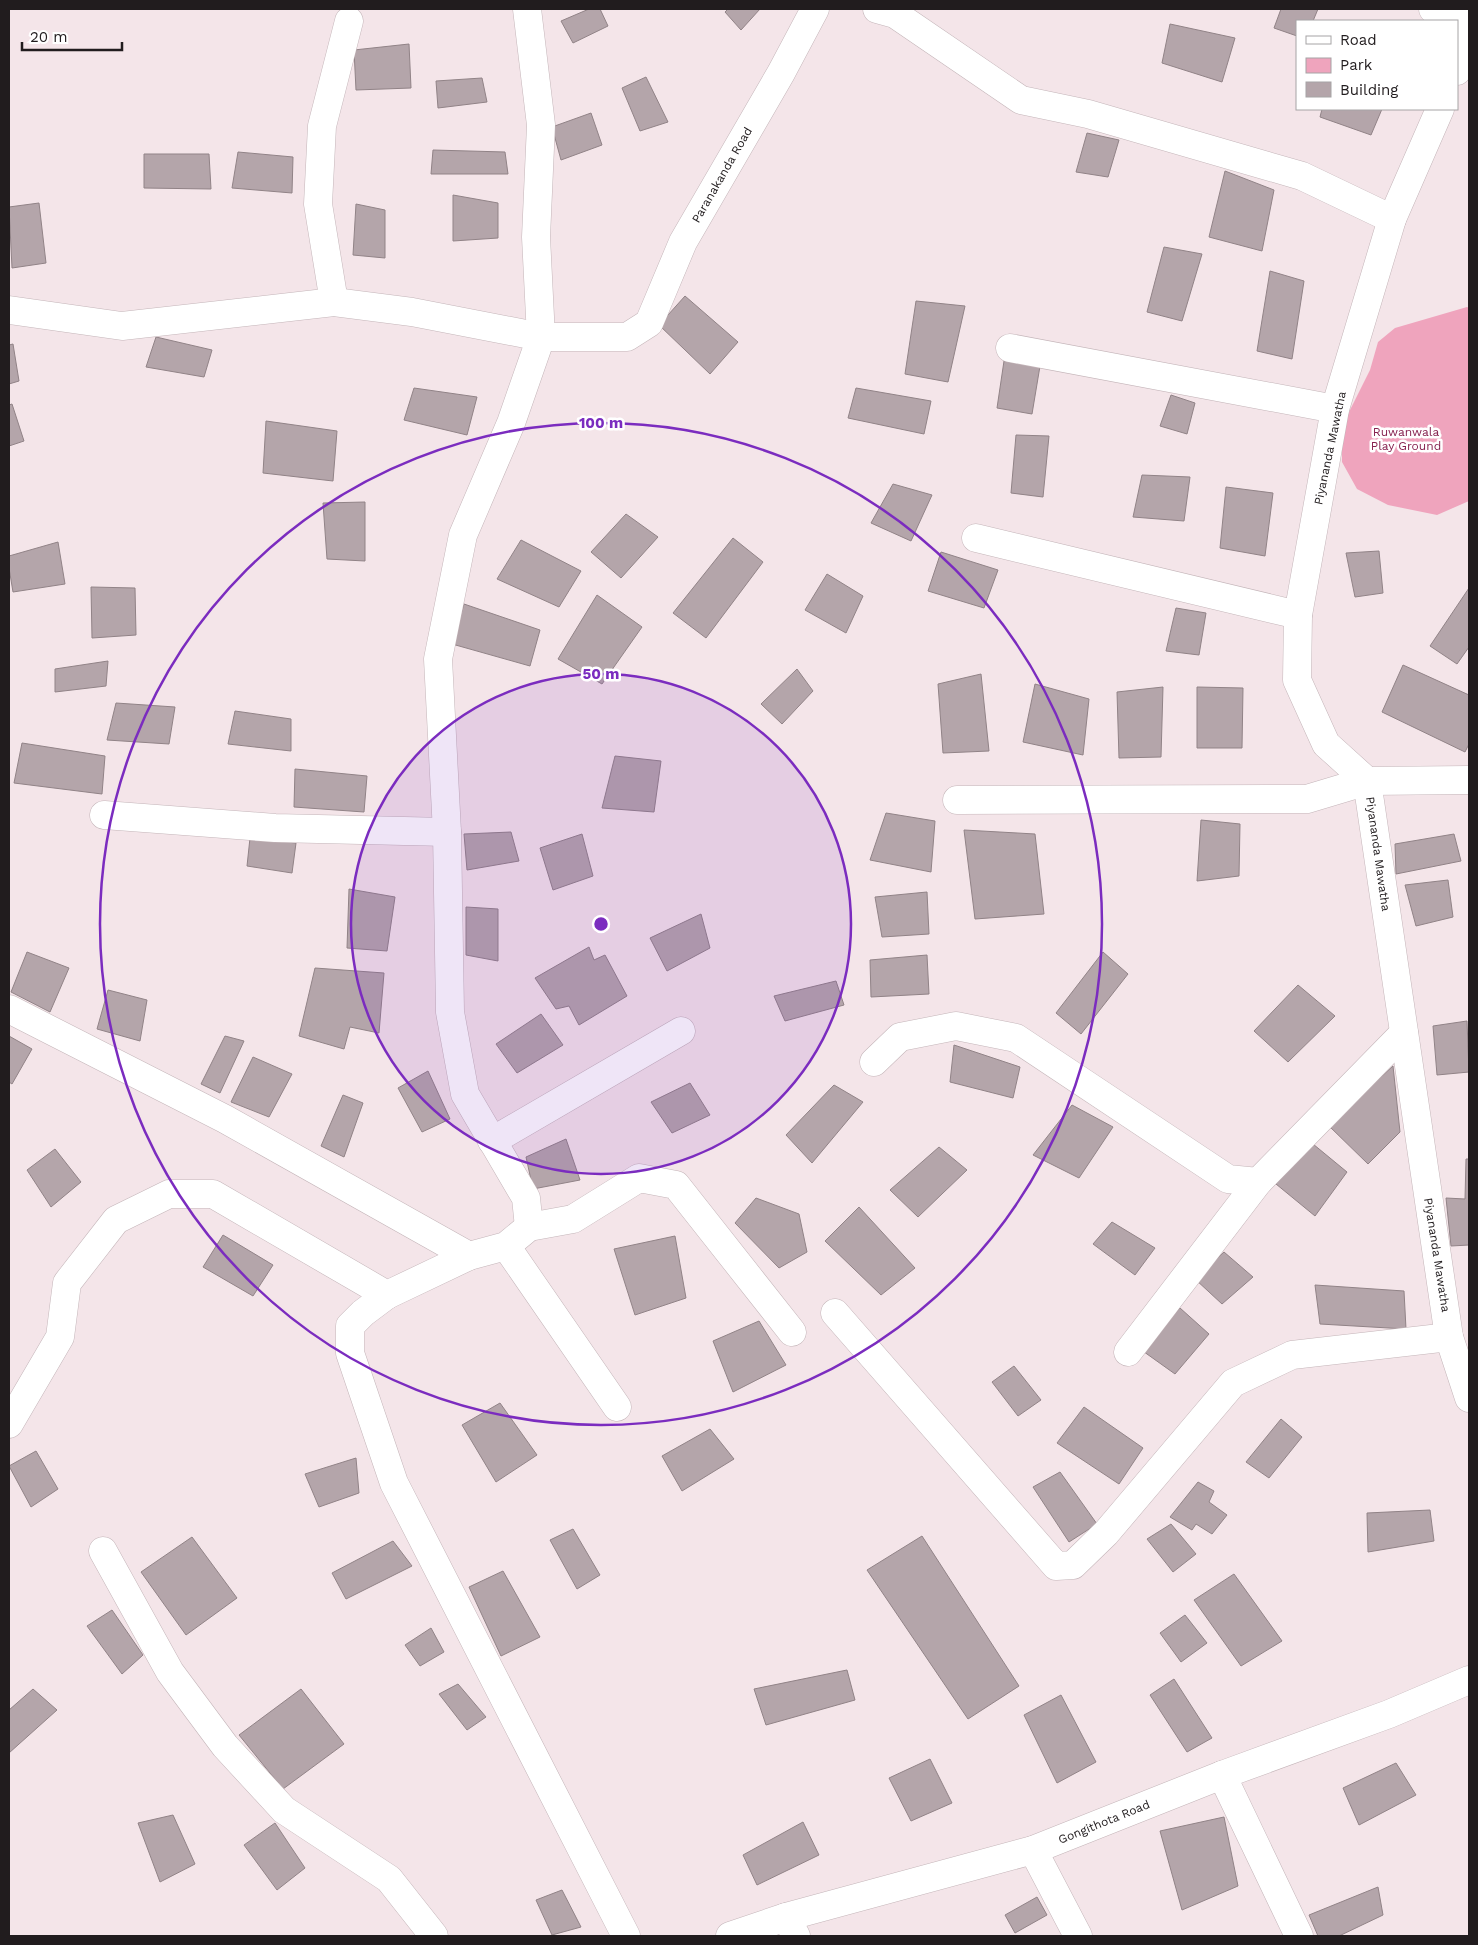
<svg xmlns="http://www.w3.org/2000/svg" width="1478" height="1945" font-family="'Work Sans',sans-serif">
	<rect width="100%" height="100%" fill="#f4e5e9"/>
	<!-- green -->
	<polygon fill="#efa4bd" points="1467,307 1469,308 1469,501 1437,515 1388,505 1357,489 1342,462 1342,426 1370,370 1378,342 1395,328"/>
	<!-- building -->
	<g fill="#b4a5aa" stroke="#918387">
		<polygon points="589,9 600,9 608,26 573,43 561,21"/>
		<polygon points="728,9 760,9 741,30 725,12"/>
		<polygon points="1281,9 1318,9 1313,21 1297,21 1297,36 1274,28"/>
		<polygon points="1170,24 1235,38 1222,82 1162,63"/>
		<polygon points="409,44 411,88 356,90 354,50"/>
		<polygon points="646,77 668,122 640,131 622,88"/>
		<polygon points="482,78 487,102 438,108 436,81"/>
		<polygon points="1322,109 1382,109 1371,135 1320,117"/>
		<polygon points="591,113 602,145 561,160 552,127"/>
		<polygon points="1087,133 1119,140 1108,177 1076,172"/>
		<polygon points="433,150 505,152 508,174 431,174"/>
		<polygon points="238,152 293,157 292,193 232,188"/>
		<polygon points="144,154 209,154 211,189 144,188"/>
		<polygon points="1225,171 1274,190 1262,251 1209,237"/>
		<polygon points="453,195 498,203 498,238 453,241"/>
		<polygon points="39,203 46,263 12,268 9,207"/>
		<polygon points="356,204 385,210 385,258 353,255"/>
		<polygon points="1164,247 1202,254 1182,321 1147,312"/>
		<polygon points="1270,271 1304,281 1292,359 1257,351"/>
		<polygon points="685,296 738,342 710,374 659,325"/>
		<polygon points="916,301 965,306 948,382 905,374"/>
		<polygon points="156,337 212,350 204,377 146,367"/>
		<polygon points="13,344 19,381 9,384 9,345"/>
		<polygon points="1004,361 1040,366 1032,414 997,408"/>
		<polygon points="414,388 477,397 467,435 404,420"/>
		<polygon points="856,388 931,401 924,434 848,418"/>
		<polygon points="1171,395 1195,403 1187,434 1160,426"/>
		<polygon points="12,404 24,441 9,446 9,405"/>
		<polygon points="266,421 337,431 333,481 263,473"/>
		<polygon points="1016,435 1049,436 1043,497 1011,493"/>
		<polygon points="1142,475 1190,477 1184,521 1133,517"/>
		<polygon points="893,484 932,495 911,541 871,523"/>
		<polygon points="1226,487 1273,493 1265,556 1220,548"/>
		<polygon points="365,502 365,561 327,559 323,503"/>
		<polygon points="626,514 658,537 621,578 591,552"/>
		<polygon points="733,538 763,562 706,638 673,613"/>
		<polygon points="521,540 581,571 559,607 497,579"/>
		<polygon points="58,542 65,584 13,592 9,568 9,556"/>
		<polygon points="1379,551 1383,593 1355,597 1346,553"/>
		<polygon points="941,552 998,570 984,608 928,591"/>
		<polygon points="827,574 863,596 846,633 805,610"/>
		<polygon points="91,587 135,588 136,635 92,638"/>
		<polygon points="1469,588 1469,647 1457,664 1430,646"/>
		<polygon points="597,595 642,627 602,684 558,659"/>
		<polygon points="464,604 540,630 530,666 452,644"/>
		<polygon points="1176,608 1206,613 1199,655 1166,651"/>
		<polygon points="108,661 106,686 55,692 55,669"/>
		<polygon points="1403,665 1469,695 1469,744 1465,752 1382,712"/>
		<polygon points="797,669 813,691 782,724 761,704"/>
		<polygon points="981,674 989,751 943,753 938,684"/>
		<polygon points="1035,684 1089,699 1083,755 1023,742"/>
		<polygon points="1163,687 1161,757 1119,758 1117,692"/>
		<polygon points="1197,687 1243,688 1242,748 1197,748"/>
		<polygon points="116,703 175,707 169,744 107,740"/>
		<polygon points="235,711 291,719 291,751 228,744"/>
		<polygon points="22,743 105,756 102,794 14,783"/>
		<polygon points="615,756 661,761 654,812 602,808"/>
		<polygon points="295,769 367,776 364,812 294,807"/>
		<polygon points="886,813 935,821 931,872 870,860"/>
		<polygon points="1201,820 1240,824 1239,876 1197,881"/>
		<polygon points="964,830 1035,834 1044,914 975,919"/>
		<polygon points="511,832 519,861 467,870 464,834"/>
		<polygon points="582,834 593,876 553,890 540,848"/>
		<polygon points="1454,834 1461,861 1396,874 1395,844"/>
		<polygon points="250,838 296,843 292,873 247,866"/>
		<polygon points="1448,880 1453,917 1416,926 1405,885"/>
		<polygon points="349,889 395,897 387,951 347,948"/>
		<polygon points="927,892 929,934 882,937 875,897"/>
		<polygon points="466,907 498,909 498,961 466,955"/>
		<polygon points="701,914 710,948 667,971 650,938"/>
		<polygon points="589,947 594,960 605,955 627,996 579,1025 569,1006 556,1009 535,978"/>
		<polygon points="27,952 69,968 50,1012 11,992"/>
		<polygon points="1103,952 1128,974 1081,1034 1056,1013"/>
		<polygon points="927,955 929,994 871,997 870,960"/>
		<polygon points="315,968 384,973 379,1033 350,1027 344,1049 299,1036"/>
		<polygon points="836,981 844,1005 785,1021 774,996"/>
		<polygon points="1298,985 1335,1016 1288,1062 1254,1031"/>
		<polygon points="108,990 147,1000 140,1041 97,1029"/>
		<polygon points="541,1014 563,1045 517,1073 496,1044"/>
		<polygon points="1467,1021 1469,1072 1437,1075 1433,1026"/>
		<polygon points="9,1036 32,1049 12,1084 9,1082"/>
		<polygon points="225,1036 244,1041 220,1093 201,1084"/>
		<polygon points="954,1045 1020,1067 1013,1098 950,1082"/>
		<polygon points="253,1057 292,1074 269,1117 231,1102"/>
		<polygon points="1393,1066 1400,1132 1368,1164 1328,1125"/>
		<polygon points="428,1071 450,1119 422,1132 398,1088"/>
		<polygon points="690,1083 710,1115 672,1133 651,1102"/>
		<polygon points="834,1085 863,1102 812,1163 786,1135"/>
		<polygon points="343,1095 363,1103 344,1157 321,1146"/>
		<polygon points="1072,1105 1113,1127 1079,1178 1033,1155"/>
		<polygon points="566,1139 580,1180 533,1189 526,1157"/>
		<polygon points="1313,1144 1347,1172 1315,1216 1276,1184"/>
		<polygon points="939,1147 967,1170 918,1217 890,1190"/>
		<polygon points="55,1149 81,1182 51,1207 27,1170"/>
		<polygon points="1466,1159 1469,1159 1469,1245 1451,1246 1446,1198 1465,1199"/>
		<polygon points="756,1198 799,1214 807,1252 779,1268 735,1223"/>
		<polygon points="859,1207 915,1268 881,1295 825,1241"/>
		<polygon points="1112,1222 1155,1248 1135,1275 1093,1244"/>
		<polygon points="223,1235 273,1265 253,1296 203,1267"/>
		<polygon points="675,1236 686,1298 635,1315 614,1249"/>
		<polygon points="1224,1252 1253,1277 1222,1304 1195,1279"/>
		<polygon points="1315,1285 1404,1291 1406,1329 1320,1324"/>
		<polygon points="1180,1308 1209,1334 1175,1374 1140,1349"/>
		<polygon points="759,1321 786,1365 733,1392 713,1341"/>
		<polygon points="1014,1366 1041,1400 1018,1416 992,1382"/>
		<polygon points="500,1403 537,1455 496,1482 462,1425"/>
		<polygon points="1084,1407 1143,1448 1119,1484 1057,1443"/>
		<polygon points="1281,1419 1302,1437 1269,1478 1246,1462"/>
		<polygon points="710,1429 734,1459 682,1491 662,1456"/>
		<polygon points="36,1451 58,1489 31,1507 9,1466"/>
		<polygon points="356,1458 359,1493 319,1507 305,1474"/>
		<polygon points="1060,1472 1097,1524 1069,1542 1033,1487"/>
		<polygon points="1198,1482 1214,1491 1209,1502 1227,1515 1212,1534 1196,1524 1192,1530 1170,1517"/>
		<polygon points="1430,1510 1434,1541 1368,1552 1367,1513"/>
		<polygon points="1171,1524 1196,1554 1173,1572 1147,1539"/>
		<polygon points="573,1529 600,1575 577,1589 550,1540"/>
		<polygon points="922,1536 1019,1686 968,1719 867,1570"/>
		<polygon points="192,1537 237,1598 186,1635 141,1572"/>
		<polygon points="393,1541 412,1566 346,1599 332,1573"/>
		<polygon points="503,1571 540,1637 501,1656 469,1587"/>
		<polygon points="1234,1574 1282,1641 1241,1666 1194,1600"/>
		<polygon points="112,1610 143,1655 122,1674 87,1626"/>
		<polygon points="1185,1615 1207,1643 1181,1662 1160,1633"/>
		<polygon points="431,1628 444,1652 420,1666 405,1645"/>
		<polygon points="847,1670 855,1700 766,1725 754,1689"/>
		<polygon points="1174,1679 1212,1738 1187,1752 1150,1695"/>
		<polygon points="458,1684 486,1717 467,1730 439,1694"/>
		<polygon points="33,1689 57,1710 9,1753 9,1710"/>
		<polygon points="301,1689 344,1744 283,1789 239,1735"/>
		<polygon points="1061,1695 1096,1762 1057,1783 1024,1715"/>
		<polygon points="930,1759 952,1803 911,1821 889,1778"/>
		<polygon points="1396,1763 1416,1795 1359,1825 1343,1788"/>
		<polygon points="173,1815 195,1864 160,1882 138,1823"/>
		<polygon points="1224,1817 1238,1886 1182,1910 1160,1831"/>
		<polygon points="803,1822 819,1855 757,1885 743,1855"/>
		<polygon points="275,1823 305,1868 277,1890 244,1845"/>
		<polygon points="1378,1887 1383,1915 1339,1936 1318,1936 1309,1915"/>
		<polygon points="562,1890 581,1927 552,1935 536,1900"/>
		<polygon points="1037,1897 1047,1915 1015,1933 1005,1915"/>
	</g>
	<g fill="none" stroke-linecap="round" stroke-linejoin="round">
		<defs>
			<g id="street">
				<polyline points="527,9 541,125 536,237 541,337 627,337 649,323 683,242 781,73 815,9"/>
				<polyline points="877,9 895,14 1021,100 1088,114 1302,176 1392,219"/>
				<polyline points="1433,9 1469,23"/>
				<polyline points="1457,71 1469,42"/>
				<polyline points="1440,109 1392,219 1335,409 1298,615 1297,680 1326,744 1367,781 1449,1337 1469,1398"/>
				<polyline points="334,302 318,204 322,126 349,21"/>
				<polyline points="9,310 122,326 334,302 412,312 541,337 511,423 463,535 438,659 447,832 450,1012 465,1094 526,1198 529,1227"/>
				<polyline points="1010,348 1335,409"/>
				<polyline points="976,538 1298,615"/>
				<polyline points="957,800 1307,799 1367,781 1469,780"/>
				<polyline points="104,815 275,828 447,832"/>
				<polyline points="9,1009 225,1119 469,1256"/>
				<polyline points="874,1062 900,1037 956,1026 1016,1038 1228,1179 1258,1182"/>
				<polyline points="492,1141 681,1031"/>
				<polyline points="506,1246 617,1407"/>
				<polyline points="387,1295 363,1313 350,1326 350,1353 394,1483 626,1936"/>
				<polyline points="835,1313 1056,1566 1073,1565 1106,1533 1233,1383 1292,1355 1449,1337"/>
				<polyline points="1128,1352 1258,1182 1404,1033"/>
				<polyline points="9,1424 60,1337 67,1283 116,1220 169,1194 213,1194 387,1295 469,1256 506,1246 529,1227 573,1219 639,1178 676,1185 792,1332"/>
				<polyline points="103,1551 170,1672 225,1746 284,1810 389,1879 434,1936"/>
				<polyline points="1222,1775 1299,1936"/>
				<polyline points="1033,1850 1078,1936"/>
				<polyline points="786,1917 796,1936"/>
			</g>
			<polyline id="secondary" points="730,1936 786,1917 1033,1850 1222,1775 1389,1714 1469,1680"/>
		</defs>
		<!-- street casing -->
		<use href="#street" stroke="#c4b5b9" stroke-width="29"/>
		<!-- secondary casing -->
		<use href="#secondary" stroke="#c4b5b9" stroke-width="29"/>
		<!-- street -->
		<use href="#street" stroke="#fff" stroke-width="28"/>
		<!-- secondary -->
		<use href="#secondary" stroke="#fff" stroke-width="28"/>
	</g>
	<!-- distance rings -->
	<circle cx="601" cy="924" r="250" fill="#7b2cbf" fill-opacity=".12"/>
	<g fill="none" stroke="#7b2cbf" stroke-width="2.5">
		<circle cx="601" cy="924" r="250"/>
		<circle cx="601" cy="924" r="501"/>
	</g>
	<g text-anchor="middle" stroke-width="5" stroke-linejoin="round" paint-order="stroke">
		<!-- street labels -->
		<g font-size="12" fill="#211c1e" stroke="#fff">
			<text transform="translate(722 175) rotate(-60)" y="4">Paranakanda Road</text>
			<text transform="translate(1330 448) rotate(-78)" y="4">Piyananda Mawatha</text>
			<text transform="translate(1378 854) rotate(82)" y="4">Piyananda Mawatha</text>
			<text transform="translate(1437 1255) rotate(81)" y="4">Piyananda Mawatha</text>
			<text transform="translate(1104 1822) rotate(-22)" y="4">Gongithota Road</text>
		</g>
		<!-- park labels -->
		<g font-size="12" fill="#85204e" stroke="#fff">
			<text x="1406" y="436">Ruwanwala<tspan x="1406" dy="14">Play Ground</tspan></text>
		</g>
	</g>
	<circle cx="601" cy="924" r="8" fill="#7b2cbf" stroke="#fff" stroke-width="2.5"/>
	<g font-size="15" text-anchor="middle" font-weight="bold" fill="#7b2cbf" stroke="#fff" stroke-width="5" stroke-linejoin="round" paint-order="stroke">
		<text x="601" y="428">100 m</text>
		<text x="601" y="679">50 m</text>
	</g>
	<!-- border -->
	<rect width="1478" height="1945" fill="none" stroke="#211c1e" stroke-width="20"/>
	<!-- legend -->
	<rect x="1296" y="20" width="162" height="90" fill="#ffffff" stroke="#a6a4a5"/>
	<rect x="1306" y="36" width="25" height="8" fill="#ffffff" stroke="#a6a4a5"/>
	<text x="1340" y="45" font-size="15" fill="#211c1e">Road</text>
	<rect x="1306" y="58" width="25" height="15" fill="#efa4bd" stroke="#a6a4a5"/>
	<text x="1340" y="70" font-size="15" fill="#211c1e">Park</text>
	<rect x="1306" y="82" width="25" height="15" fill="#b4a5aa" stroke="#a6a4a5"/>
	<text x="1340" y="95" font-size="15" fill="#211c1e">Building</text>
	<!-- scale -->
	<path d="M22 42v8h100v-8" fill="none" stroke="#211c1e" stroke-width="2.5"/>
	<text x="30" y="42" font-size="15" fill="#211c1e" stroke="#ffffff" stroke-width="4" paint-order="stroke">20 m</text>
</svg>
